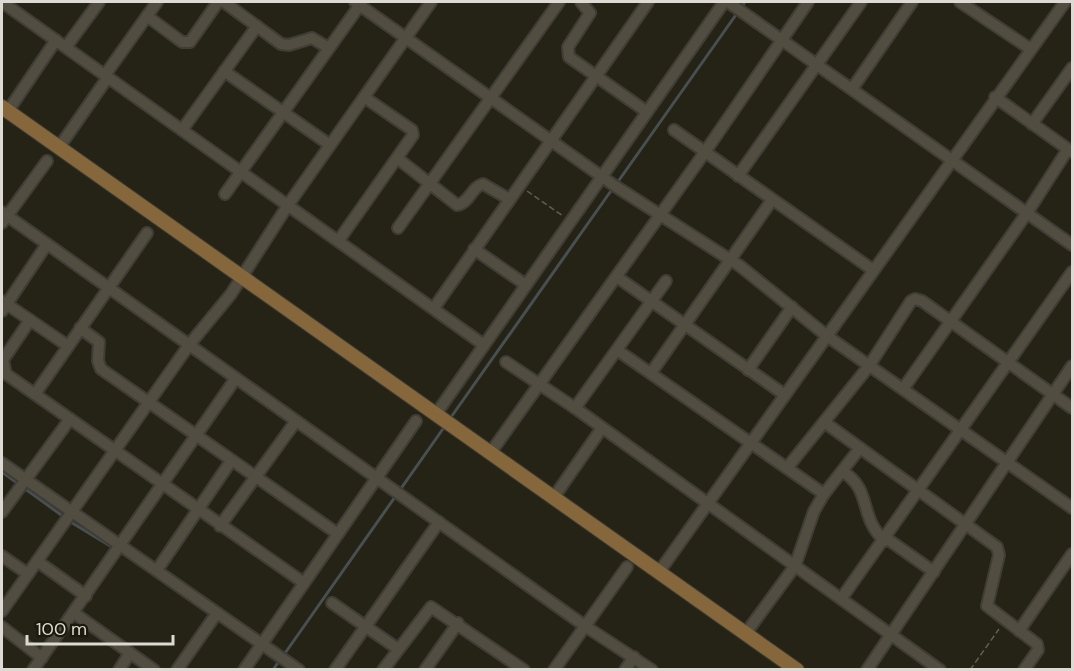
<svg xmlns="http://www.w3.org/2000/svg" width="1074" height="671" font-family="'DM Sans',sans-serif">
	<rect width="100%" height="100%" fill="#252216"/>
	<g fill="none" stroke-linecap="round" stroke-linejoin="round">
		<!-- stream -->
		<g stroke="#474f51" stroke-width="3">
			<polyline points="617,183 745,2"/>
			<polyline points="449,420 613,188"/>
			<polyline points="2,472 64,517"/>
			<polyline points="69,521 130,558"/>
			<polyline points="283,656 445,426"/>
			<polyline points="273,670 279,661"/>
		</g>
		<defs>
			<g id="minor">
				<polyline points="2,2 484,345"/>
				<polyline points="224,2 281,44 289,45 312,38 327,47"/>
				<polyline points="355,2 615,186 740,266 827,336 1072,508"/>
				<polyline points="581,2 590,13 568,47 569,57 647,112"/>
				<polyline points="728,2 1072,245"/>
				<polyline points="960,2 1029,48"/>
				<polyline points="147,16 182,42 190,42 218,2"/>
				<polyline points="66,47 99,2"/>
				<polyline points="224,71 330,145"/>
				<polyline points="105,75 157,2"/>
				<polyline points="852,89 912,2"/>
				<polyline points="995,97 1072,152"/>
				<polyline points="8,111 56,40"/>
				<polyline points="1032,124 1072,68"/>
				<polyline points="182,130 257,26"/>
				<polyline points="674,130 873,270"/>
				<polyline points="60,146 108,77"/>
				<path d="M397 158 457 205C470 203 471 187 483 184L509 199"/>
				<polyline points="738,176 861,2"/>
				<polyline points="225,194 362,2"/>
				<polyline points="2,212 585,626 652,670"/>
				<polyline points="2,223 47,161"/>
				<polyline points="398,228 559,2"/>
				<polyline points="339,240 413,135 412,130 364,97"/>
				<polyline points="474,249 526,285"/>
				<polyline points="617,277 785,395"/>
				<polyline points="2,301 68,346"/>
				<polyline points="434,308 648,2"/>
				<polyline points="2,311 47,244"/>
				<polyline points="30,320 3,360 6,374 304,583"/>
				<polyline points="80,328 99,342 98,361 101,369 338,534"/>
				<polyline points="617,350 824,494"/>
				<polyline points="506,362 575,408 940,670"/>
				<polyline points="748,370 792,307"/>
				<polyline points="651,373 772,200"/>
				<polyline points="903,389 1027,213 1068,149"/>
				<polyline points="35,394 147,233"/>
				<polyline points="575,408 666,281"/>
				<polyline points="436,414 724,2"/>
				<polyline points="824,422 997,547 999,555 987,606 1037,644 1038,650 1024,670"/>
				<polyline points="491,452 705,152 808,2"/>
				<polyline points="2,463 299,670"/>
				<polyline points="787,468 869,366 911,301 915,299 922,301 1072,408"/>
				<path d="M842 471C873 490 858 517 885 541"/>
				<polyline points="554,497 602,428"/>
				<polyline points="2,512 70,419"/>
				<polyline points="220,526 296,421"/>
				<polyline points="886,538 934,572"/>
				<polyline points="2,556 28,574"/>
				<polyline points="37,561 86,596"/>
				<polyline points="157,570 231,461"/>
				<polyline points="659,572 1065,2"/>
				<polyline points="841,599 1072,272"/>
				<polyline points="332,603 398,649"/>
				<polyline points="2,611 189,345 231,294 288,205 431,2"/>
				<polyline points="74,613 154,670"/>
				<polyline points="2,627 42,658"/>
				<polyline points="1019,631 1072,554"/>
				<polyline points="746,633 795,566 814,511 824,494 860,448"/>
				<polyline points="33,670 236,378"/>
				<polyline points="119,670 130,653"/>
				<polyline points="177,670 217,613"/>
				<polyline points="244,670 416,421"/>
				<polyline points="335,670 439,522"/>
				<polyline points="383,670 431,607 524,670"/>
				<polyline points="425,670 458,623"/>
				<polyline points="554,670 627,567"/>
				<polyline points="625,670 634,657"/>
				<polyline points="867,670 1072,366"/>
			</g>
			<polyline id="major" points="2,107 797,670"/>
		</defs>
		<!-- minor casing -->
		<use href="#minor" stroke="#3f3d35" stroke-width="14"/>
		<!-- major casing -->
		<use href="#major" stroke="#3f3d35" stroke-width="16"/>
		<!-- path -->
		<g stroke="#605e53" stroke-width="1.5" stroke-dasharray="6 3" stroke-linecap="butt">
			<polyline points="527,191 563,216"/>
			<polyline points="970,670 999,629"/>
		</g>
		<!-- minor -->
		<use href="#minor" stroke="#514e41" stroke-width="10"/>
		<!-- major -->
		<use href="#major" stroke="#85673b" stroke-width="14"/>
	</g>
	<!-- border -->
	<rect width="1074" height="671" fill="none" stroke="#dcdad2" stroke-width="6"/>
	<!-- scale -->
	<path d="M27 635v9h146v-9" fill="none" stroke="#dcdad2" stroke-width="3"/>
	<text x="36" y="635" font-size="18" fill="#dcdad2" stroke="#1b190d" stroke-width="4.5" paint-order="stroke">100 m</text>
</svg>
